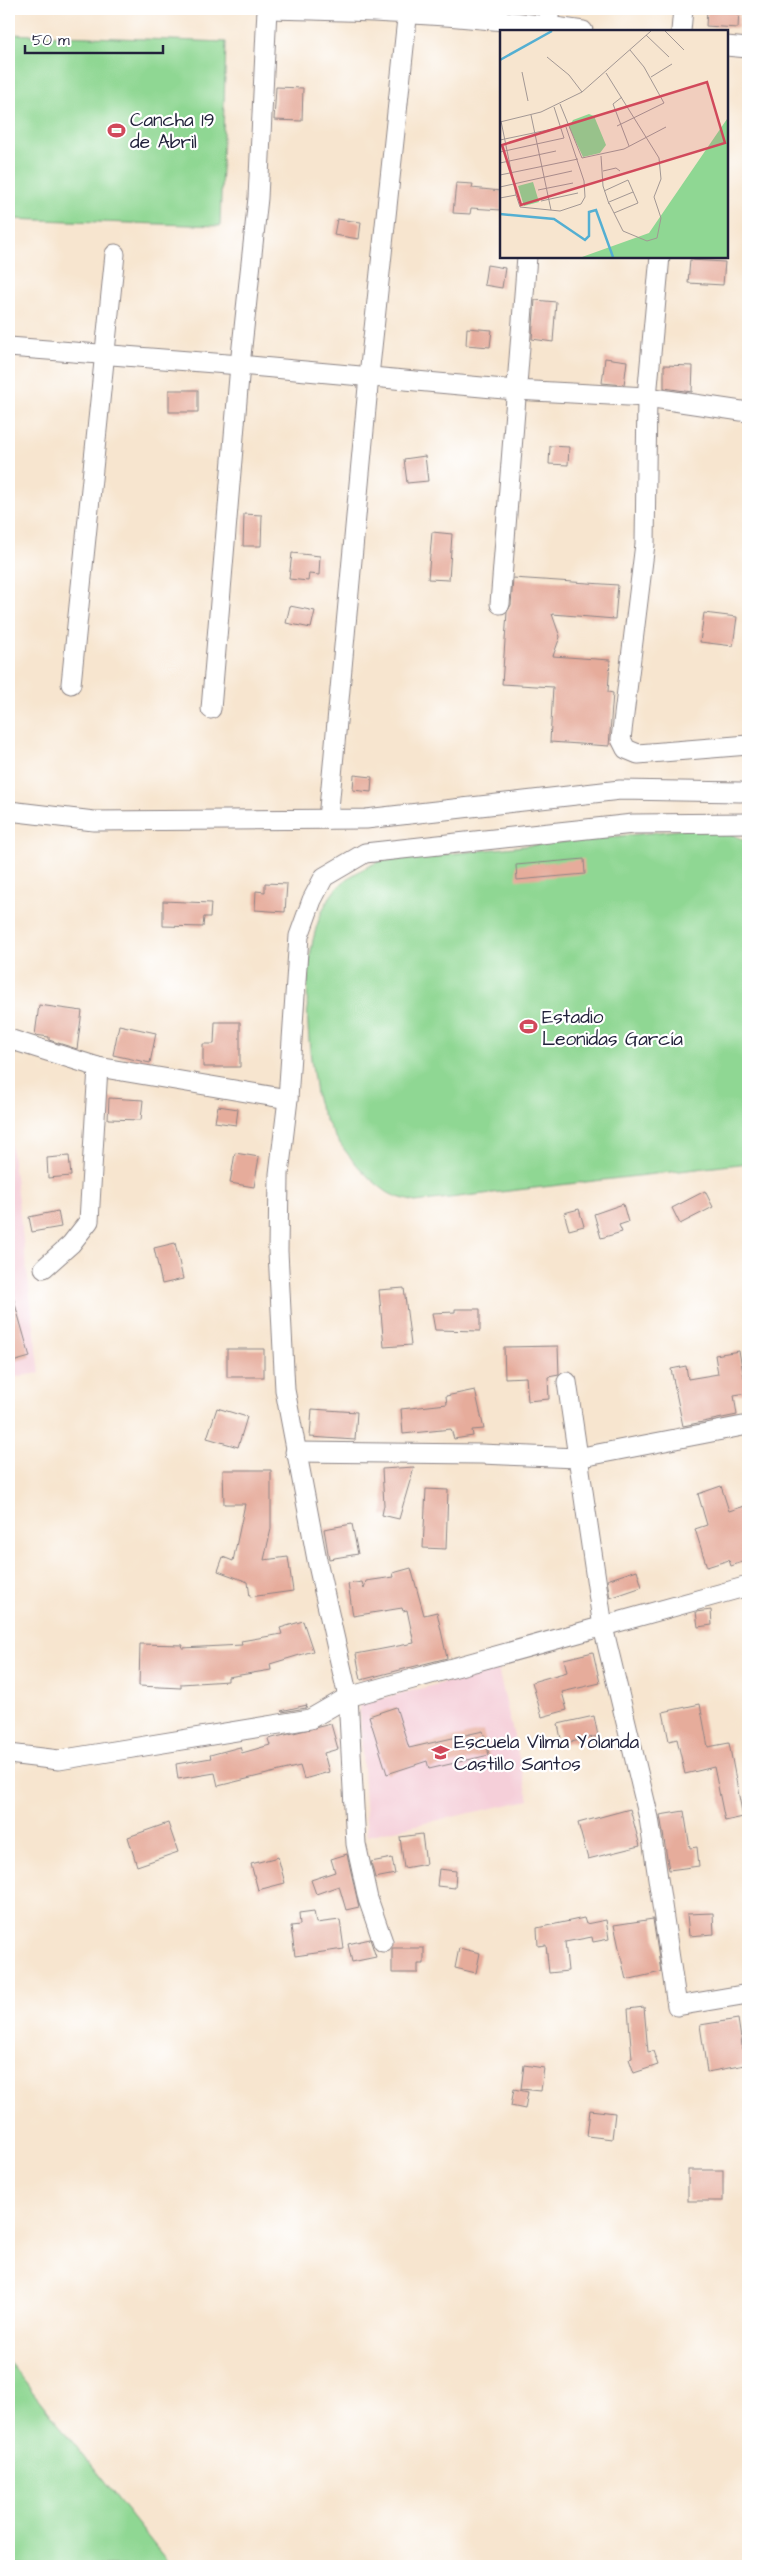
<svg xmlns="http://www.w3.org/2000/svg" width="757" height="2575" font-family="'Architects Daughter',sans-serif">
	<rect width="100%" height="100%" fill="#fff"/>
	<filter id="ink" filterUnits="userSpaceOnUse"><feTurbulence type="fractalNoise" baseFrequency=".02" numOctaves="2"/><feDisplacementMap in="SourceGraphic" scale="10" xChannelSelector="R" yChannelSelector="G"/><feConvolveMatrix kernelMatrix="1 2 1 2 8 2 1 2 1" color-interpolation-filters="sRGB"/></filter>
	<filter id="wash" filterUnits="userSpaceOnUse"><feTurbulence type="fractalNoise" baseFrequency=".0096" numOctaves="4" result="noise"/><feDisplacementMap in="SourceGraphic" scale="20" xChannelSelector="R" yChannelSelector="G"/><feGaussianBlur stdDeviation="1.12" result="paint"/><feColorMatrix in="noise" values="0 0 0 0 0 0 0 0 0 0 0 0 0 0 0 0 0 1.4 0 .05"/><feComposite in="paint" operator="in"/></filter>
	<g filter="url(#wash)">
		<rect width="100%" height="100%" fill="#f7e5cf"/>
		<!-- built -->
		<g fill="#f5cfd9">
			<polygon points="9,1129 40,1373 9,1378"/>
			<polygon points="498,1669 529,1800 367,1836 359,1704"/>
		</g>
		<!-- green -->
		<g fill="#8fd793" stroke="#587c67">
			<polygon points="9,34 226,42 220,226 9,219"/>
			<path d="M697 828 727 832 748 842V1163L415 1202C406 1199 394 1197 387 1192 357 1171 332 1137 318 1103 315 1094 315 1082 313 1073 305 1023 300 930 336 889 348 876 364 868 380 861Z"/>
			<polygon points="9,2362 171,2566 9,2566"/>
		</g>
		<g id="blocks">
			<!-- building -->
			<g fill="#e6ac9b">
				<polygon points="707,9 739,9 738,28 706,26"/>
				<polygon points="276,87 303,88 302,121 274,120"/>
				<polygon points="456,183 473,184 472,188 501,191 501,210 471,208 470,214 453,213"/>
				<polygon points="337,219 361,222 359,239 334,235"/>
				<polygon points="690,260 725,262 723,285 688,283"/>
				<polygon points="487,265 505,268 502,288 484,285"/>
				<polygon points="535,300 556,302 553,342 532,339"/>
				<polygon points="467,328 492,330 490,347 466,345"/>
				<polygon points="605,358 627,361 624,385 602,383"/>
				<polygon points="664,365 693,366 692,392 664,388"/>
				<rect x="169" y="390" width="29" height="22"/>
				<polygon points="550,446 569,447 568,465 549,464"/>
				<polygon points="425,456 428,481 407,483 404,459"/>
				<polygon points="244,514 262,515 261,546 243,546"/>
				<polygon points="432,532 452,534 449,580 428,579"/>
				<polygon points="292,553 320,556 319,575 309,574 308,581 289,579"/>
				<polygon points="513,578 618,585 615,619 552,614 560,637 553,656 610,660 608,692 613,693 609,746 550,742 553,687 502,684 507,612 511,605"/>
				<polygon points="290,606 315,611 311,628 286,623"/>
				<polygon points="704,613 737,617 733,646 700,642"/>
				<polygon points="354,775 372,777 371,792 353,790"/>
				<polygon points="584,859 585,874 517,880 516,865"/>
				<polygon points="265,883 287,884 285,912 255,910 256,891 265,892"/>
				<polygon points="163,901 211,903 210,917 204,917 203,927 163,926"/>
				<polygon points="39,1005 82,1011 77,1049 49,1040 49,1037 35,1035"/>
				<polygon points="215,1022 240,1022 240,1067 203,1067 203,1044 214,1044"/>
				<polygon points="119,1025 156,1033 150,1063 113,1055"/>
				<polygon points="109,1098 143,1100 141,1120 108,1119"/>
				<polygon points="218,1106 238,1109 236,1125 215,1122"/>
				<polygon points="235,1153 259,1157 254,1187 230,1183"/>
				<polygon points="69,1156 71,1176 48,1178 47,1158"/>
				<polygon points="705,1191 713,1207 680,1224 672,1208"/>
				<polygon points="623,1204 628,1222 619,1225 622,1232 601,1238 594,1214"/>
				<polygon points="579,1209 584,1226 569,1230 564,1213"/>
				<polygon points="58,1211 61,1227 32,1232 29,1217"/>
				<polygon points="175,1243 183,1279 162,1284 154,1248"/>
				<polygon points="404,1288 411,1345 384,1347 379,1290"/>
				<polygon points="13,1297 30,1357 9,1363 9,1298"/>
				<polygon points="455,1309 480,1309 480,1331 435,1330 432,1313 455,1312"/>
				<polygon points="558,1346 559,1375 548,1377 549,1399 528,1401 526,1377 505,1378 504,1347"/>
				<rect x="227" y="1349" width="37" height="28"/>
				<polygon points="739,1351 747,1393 734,1395 737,1415 683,1426 671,1369 686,1366 688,1379 718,1374 715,1355"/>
				<polygon points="475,1390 484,1429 472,1430 473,1436 454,1439 451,1429 403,1434 401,1409 447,1404 446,1396"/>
				<polygon points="217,1408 247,1417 238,1447 207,1438"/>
				<polygon points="312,1409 357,1412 355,1440 310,1437"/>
				<polygon points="414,1467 399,1519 382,1515 384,1505 382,1469"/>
				<polygon points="223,1470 271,1470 271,1529 264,1560 288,1557 293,1591 250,1597 248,1582 218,1571 223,1557 233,1561 245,1504 224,1504"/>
				<polygon points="721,1486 729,1511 748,1505 748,1560 731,1566 729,1560 707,1567 695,1529 707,1525 698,1494"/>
				<polygon points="426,1489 448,1490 446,1549 423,1548"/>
				<polygon points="352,1524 358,1554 329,1559 324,1529"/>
				<polygon points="411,1568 424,1615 437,1612 447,1658 361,1680 356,1654 414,1643 407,1610 403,1611 402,1608 353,1616 348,1584 362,1582 364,1589 366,1581 394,1577 393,1573"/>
				<polygon points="637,1570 642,1587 610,1598 607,1580"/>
				<polygon points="711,1610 712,1625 698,1627 696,1612"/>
				<polygon points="303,1621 313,1651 270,1664 271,1670 228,1677 228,1681 181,1684 181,1688 139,1686 140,1644 183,1645 182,1648 242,1645 241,1641 282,1634 280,1628"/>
				<polygon points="593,1652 600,1683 562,1692 567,1710 542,1717 532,1682 567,1672 564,1659"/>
				<polygon points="700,1704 708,1747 729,1743 743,1817 725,1821 714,1767 685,1774 677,1739 669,1741 663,1712"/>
				<polygon points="307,1705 306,1708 282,1712 281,1711"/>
				<polygon points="396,1707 409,1748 483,1731 489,1755 429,1769 427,1761 387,1774 369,1716"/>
				<polygon points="594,1716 598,1736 562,1744 558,1724"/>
				<polygon points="331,1724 338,1749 324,1753 329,1772 304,1779 300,1766 218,1786 215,1773 178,1779 176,1764 211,1758 210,1755 240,1747 242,1753 270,1745 268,1739"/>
				<polygon points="630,1809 640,1846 588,1859 578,1823"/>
				<polygon points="684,1811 690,1848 697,1847 699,1866 669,1870 660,1815"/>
				<polygon points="168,1823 178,1852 137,1866 128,1837"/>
				<polygon points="422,1834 426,1864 404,1868 400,1837"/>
				<polygon points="347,1854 359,1907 346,1910 339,1886 316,1894 311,1880 335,1872 331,1859"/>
				<polygon points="278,1857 285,1883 258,1890 251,1864"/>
				<polygon points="392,1858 395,1874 375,1878 371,1862"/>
				<polygon points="439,1869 456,1871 455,1888 437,1886"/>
				<polygon points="314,1911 316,1923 340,1920 344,1949 295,1956 291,1926 300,1925 299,1913"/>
				<polygon points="713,1913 714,1934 689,1936 687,1914"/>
				<polygon points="584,1918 586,1924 606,1920 609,1939 593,1942 592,1937 565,1942 568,1971 549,1973 546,1945 538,1946 537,1928"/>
				<polygon points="653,1919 661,1972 626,1980 614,1925"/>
				<polygon points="370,1939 376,1957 352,1962 348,1944"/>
				<polygon points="392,1948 424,1948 424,1964 418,1964 418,1973 392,1973"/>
				<polygon points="459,1948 480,1953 476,1973 455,1968"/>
				<polygon points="644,2007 648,2052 653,2051 658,2065 634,2073 629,2059 632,2058 628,2009"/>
				<polygon points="738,2019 745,2065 707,2072 700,2025"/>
				<polygon points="524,2065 544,2068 541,2091 521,2089"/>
				<polygon points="514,2089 528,2092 525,2109 511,2106"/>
				<polygon points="590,2110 615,2113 612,2139 587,2136"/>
				<rect x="688" y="2170" width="35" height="31"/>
			</g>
		</g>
	</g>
	<g filter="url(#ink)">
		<use href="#blocks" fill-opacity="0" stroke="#8c8485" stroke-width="1"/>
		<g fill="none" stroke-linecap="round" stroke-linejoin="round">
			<defs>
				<g id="street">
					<path d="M267 9C372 11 479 15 583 31"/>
					<polyline points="547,31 550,9"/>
					<polyline points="681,31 683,9"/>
					<polyline points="726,46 748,48"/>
					<polyline points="660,256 647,397 645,544 621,739 626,749 638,754 748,745"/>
					<polyline points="9,347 240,365 515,390 647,397 748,412"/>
					<polyline points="500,604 527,256"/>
					<polyline points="71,684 115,254"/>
					<polyline points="211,709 240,365 258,198 267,9"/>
					<polyline points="9,811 94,821 366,819 620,790 741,792"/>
					<polyline points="328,819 369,376 408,9"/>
					<polyline points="9,1039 98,1067 288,1099"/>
					<polyline points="44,1268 71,1244 89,1221 98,1067"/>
					<polyline points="567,1382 603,1627 649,1818 677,2006 748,1994"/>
					<polyline points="295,1452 481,1454 577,1458 748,1425"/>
					<polyline points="9,1754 59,1760 310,1719 348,1697 748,1586"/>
					<polyline points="383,1942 368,1899 356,1844 348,1697 318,1565 285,1390 278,1251 279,1174 288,1099 299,936 312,900 324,877 365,853 633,824 748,823"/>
				</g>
			</defs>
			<!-- street casing -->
			<use href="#street" stroke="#8c8485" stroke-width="21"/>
			<!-- street -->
			<use href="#street" stroke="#fff" stroke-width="19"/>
		</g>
	</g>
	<!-- icons -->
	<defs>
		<symbol id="stadium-bare" viewBox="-9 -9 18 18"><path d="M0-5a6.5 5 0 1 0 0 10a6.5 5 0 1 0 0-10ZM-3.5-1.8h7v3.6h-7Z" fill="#d1495b" stroke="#fff" stroke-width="2.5" paint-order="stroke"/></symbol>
		<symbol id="school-bare" viewBox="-9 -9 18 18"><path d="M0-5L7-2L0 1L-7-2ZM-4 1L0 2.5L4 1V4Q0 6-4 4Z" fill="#d1495b" stroke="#fff" stroke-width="2.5" paint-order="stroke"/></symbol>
	</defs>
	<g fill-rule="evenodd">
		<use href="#stadium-bare" x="104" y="118" width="25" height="25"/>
		<use href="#stadium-bare" x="516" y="1014" width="25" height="25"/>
		<use href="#school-bare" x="428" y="1740" width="25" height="25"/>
	</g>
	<g text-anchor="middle" stroke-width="4.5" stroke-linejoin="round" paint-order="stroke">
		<!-- poi labels -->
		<g font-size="19" fill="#22223b" stroke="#fff" text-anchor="start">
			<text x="130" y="126">Cancha 19<tspan x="130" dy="22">de Abril</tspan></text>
			<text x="542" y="1023">Estadio<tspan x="542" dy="22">Leonidas García</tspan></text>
			<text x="454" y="1748">Escuela Vilma Yolanda<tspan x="454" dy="22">Castillo Santos</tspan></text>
		</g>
	</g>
	<!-- overview -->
	<g transform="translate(500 30)">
		<rect width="228" height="228" fill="#f7e5cf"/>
		<path d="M89 84 94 86 106 115 100 123 83 127 69 97 73 90ZM227 89V227H82L149 203ZM33 152 39 172 24 176 18 156Z" fill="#8fd793"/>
		<path fill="none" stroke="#54afd2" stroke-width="2.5" d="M0 30 52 1M0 184 54 189 85 210 89 206V182L96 180 113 227"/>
		<path fill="none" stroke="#a29794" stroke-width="1" d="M165 1 184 20M146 5 169 27M47 27 69 45 82 62M22 42 28 71M106 43 159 128 161 149 154 167 161 188 157 208 147 211 123 201 109 173M151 47 172 34M122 67 113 74 129 116M60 74 82 128 124 119 166 97M31 85 51 180M1 91 16 165M0 92 41 82 82 62 151 1M117 96 164 73 144 37 130 20M0 110 62 97M0 122 64 108 54 77M101 126 103 156 109 174M0 133 56 121M103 141 116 138 120 141M0 145 78 129M0 157 72 141M38 160 73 153M104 161 128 150 138 173 114 183M0 168 16 165 20 177 60 181 81 174 85 167 84 151 66 97M41 171 78 163M109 172 133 162"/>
		<path fill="#d1495b" fill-opacity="0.15" stroke="#d1495b" stroke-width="2.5" d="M207 52 225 113 21 175 2 115Z"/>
		<rect width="228" height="228" fill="none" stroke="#22223b" stroke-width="2.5"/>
	</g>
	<!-- margin -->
	<rect width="757" height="2575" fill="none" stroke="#fff" stroke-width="30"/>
	<!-- scale -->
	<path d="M25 45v8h138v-8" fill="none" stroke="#22223b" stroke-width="2.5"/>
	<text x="32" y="45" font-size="15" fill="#22223b" stroke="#ffffff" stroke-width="4" paint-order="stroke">50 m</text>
</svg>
